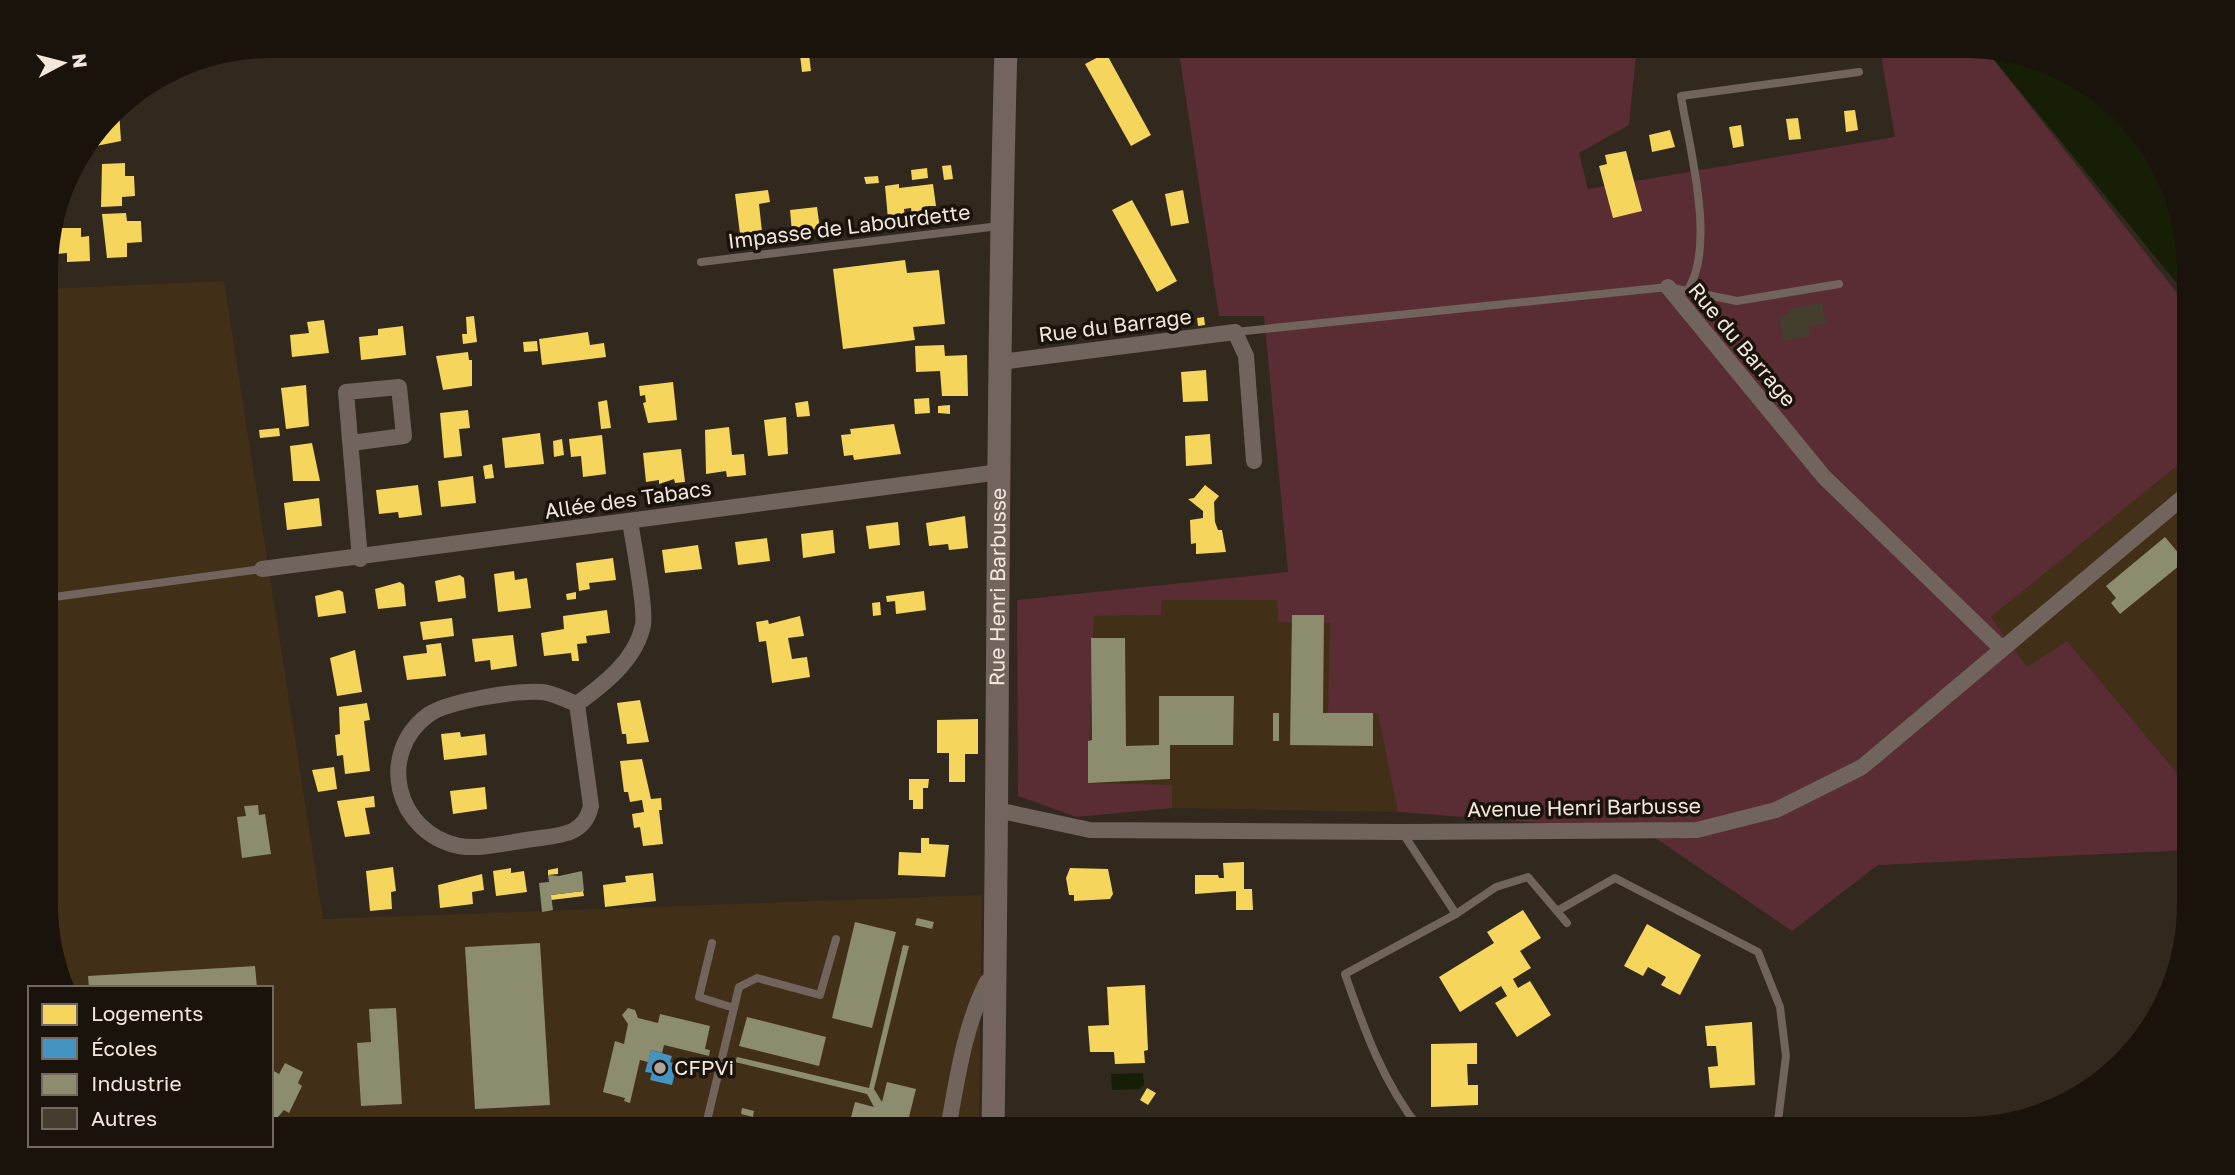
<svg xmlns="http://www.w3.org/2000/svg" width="2235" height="1175" font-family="'Golos Text',sans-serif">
	<rect width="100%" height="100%" fill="#31281e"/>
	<!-- built -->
	<g fill="#422f18">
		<polygon points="224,281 323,919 982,895 979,1129 271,1129 271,988 69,988 47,935 46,289"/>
		<polygon points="2188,457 2189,782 2186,784 2068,642 2027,667 1991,617"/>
		<polygon points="1162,600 1277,600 1279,622 1331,622 1329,713 1378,714 1391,759 1398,812 1172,808 1172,786 1088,783 1094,616 1161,615"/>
	</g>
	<!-- green -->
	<polygon fill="#5a2c34" points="1178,46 1637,46 1629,125 1579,153 1588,189 1895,137 1880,49 1851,46 1965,46 1986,50 2188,307 2188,457 1991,617 2027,667 2067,641 2186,784 2189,782 2189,850 1878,865 1792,931 1645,831 1398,812 1378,714 1328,713 1330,623 1278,622 1277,600 1162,600 1161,615 1094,616 1088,783 1172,785 1172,808 1076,817 1018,796 1017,600 1288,572 1264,316 1219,316"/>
	<!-- water -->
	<g fill="#161f06">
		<polygon points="1987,51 2065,69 2151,145 2188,241 2188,297"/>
		<polygon points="1143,1073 1144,1085 1139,1089 1112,1090 1111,1074"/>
	</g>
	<!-- homes -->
	<g fill="#f6d55c">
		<polygon points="1705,46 1716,46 1716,49 1705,50"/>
		<polygon points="1106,53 1151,135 1131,146 1085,64"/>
		<polygon points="809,54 811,71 802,72 800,55"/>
		<polygon points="1855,110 1858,130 1846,132 1844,111"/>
		<polygon points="119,111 121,141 86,148 114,112"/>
		<polygon points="1798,118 1801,139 1789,140 1786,119"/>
		<polygon points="1741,125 1744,146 1733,148 1729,127"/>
		<polygon points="1670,130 1675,147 1652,152 1649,135"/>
		<polygon points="1626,151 1642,211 1613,218 1599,166 1607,164 1605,155"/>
		<polygon points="125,163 125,176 134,176 135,196 122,197 122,206 101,207 102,164"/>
		<polygon points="951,165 953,179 944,180 942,166"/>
		<polygon points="927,168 928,178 912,180 911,170"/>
		<polygon points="878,176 879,183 866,184 864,177"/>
		<polygon points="899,184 899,188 933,184 936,206 928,206 929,215 912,217 911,208 904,209 905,217 888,219 885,186"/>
		<polygon points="768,190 770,202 759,204 762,232 740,234 735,194"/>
		<polygon points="1183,190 1189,223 1171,226 1165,194"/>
		<polygon points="1132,200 1177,281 1157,292 1112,210"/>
		<polygon points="817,207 820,229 792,232 790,210"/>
		<polygon points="126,213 127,221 141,221 142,242 127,243 127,257 107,258 102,214"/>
		<polygon points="57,228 81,228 81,237 89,236 90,261 67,262 67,253 57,254"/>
		<polygon points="905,260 907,273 939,270 945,324 913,327 915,340 843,349 833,269"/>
		<polygon points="474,316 477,342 463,344 462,334 467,334 466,317"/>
		<polygon points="1204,317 1205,325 1198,326 1197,318"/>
		<polygon points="324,320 329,353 292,357 290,335 309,333 307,322"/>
		<polygon points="403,326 406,355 361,360 359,337 378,335 378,329"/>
		<polygon points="588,332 590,345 604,343 606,357 542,365 539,339"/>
		<polygon points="537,341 538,351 524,352 523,342"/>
		<polygon points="944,345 945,356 967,355 968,396 942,396 940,371 916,372 915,346"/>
		<polygon points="468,352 469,360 472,360 472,386 443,390 436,356"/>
		<polygon points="1206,370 1208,401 1183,402 1181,372"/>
		<polygon points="673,382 677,420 648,423 643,403 646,402 645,395 640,396 639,386"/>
		<polygon points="306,385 309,426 286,429 281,388"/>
		<polygon points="929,398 930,413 915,414 914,399"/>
		<polygon points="607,400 611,428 601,429 598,402"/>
		<polygon points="808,401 810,416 797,417 795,403"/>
		<polygon points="950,405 950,414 938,413 938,406"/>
		<polygon points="468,410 470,428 459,429 462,456 444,458 440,413"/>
		<polygon points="786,417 788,454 768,456 764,420"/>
		<polygon points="894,424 901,454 854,460 853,455 844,456 841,435 851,434 850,429"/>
		<polygon points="729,427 732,455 744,454 746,475 727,477 726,471 706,474 705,430"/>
		<polygon points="279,428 280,436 260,438 259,430"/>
		<polygon points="540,433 544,464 505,468 502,438"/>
		<polygon points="1210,434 1212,464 1186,466 1185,436"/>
		<polygon points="602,435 606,474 583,477 581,456 571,457 569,439"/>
		<polygon points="562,439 564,455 554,457 553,441"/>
		<polygon points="312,443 320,481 293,481 290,446"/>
		<polygon points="681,449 685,482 675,483 674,479 659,484 659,480 646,482 643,453"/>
		<polygon points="492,464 494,478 485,479 483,466"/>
		<polygon points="473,476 476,503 441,507 438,481"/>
		<polygon points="418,485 422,515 399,518 398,512 379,514 376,490"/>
		<polygon points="1205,485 1219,496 1214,502 1215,522 1218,530 1222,530 1226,552 1196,554 1196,543 1191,544 1190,520 1203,518 1203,511 1188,499 1194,498"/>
		<polygon points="319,498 322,526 287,530 284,503"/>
		<polygon points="965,516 968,548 949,550 948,544 929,546 926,523"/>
		<polygon points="898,522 900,545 869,549 866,526"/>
		<polygon points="833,530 835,553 803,558 801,534"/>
		<polygon points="767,538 770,561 738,565 735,542"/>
		<polygon points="698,545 702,569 665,573 662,550"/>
		<polygon points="613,558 616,580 589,583 590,589 579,591 576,563"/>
		<polygon points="514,571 515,580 527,578 531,608 498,612 494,574"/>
		<polygon points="460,575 464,578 466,598 438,602 435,581"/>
		<polygon points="400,582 404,585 406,606 378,609 375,589"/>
		<polygon points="339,590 343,592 346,613 318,617 315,596"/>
		<polygon points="924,591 926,610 896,614 895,601 887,602 886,596"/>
		<polygon points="576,592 576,599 567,600 566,594"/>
		<polygon points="880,602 881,615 873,616 872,603"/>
		<polygon points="607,610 610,633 586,636 587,643 577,644 579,661 572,661 571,653 544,656 541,633 564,629 563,616"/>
		<polygon points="800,616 804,636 788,638 792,659 807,657 810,677 772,683 766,641 759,642 756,622 768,620 769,624"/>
		<polygon points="452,618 454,636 423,640 420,622"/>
		<polygon points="513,635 517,666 491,670 490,660 475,662 472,639"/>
		<polygon points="441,643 446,676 407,680 403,656 427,653 426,645"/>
		<polygon points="355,650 362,692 337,696 330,658"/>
		<polygon points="640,700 649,742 627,744 626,734 622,734 617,703"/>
		<polygon points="367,703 370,720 364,721 370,771 345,774 343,755 337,756 335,735 340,734 339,707"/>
		<polygon points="978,719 978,754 965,754 965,782 949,782 949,753 937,753 937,720"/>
		<polygon points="460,732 461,737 485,734 487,755 444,760 441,734"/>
		<polygon points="642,759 651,799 661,798 662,810 659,810 663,844 643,846 640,827 634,828 632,814 644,812 642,800 630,802 628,792 624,792 620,761"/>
		<polygon points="334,767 337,789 318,792 312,770"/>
		<polygon points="909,779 929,779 928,788 923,788 923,809 913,809 913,800 909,800"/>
		<polygon points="485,787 487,809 453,814 450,791"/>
		<polygon points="374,796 375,807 365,808 370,834 345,837 337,801"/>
		<polygon points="921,838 929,838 929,844 949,845 945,877 898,875 899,852 921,853"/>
		<polygon points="1244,862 1244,889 1252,889 1253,910 1236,910 1236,891 1195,894 1195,875 1218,875 1219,878 1224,878 1223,863"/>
		<polygon points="393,867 396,891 391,892 392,909 370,911 366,871"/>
		<polygon points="511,868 511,873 524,871 527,892 496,896 493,871"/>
		<polygon points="558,868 558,874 548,875 548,870"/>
		<polygon points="1070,868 1108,869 1113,894 1110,899 1074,901 1074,895 1069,895 1066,878"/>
		<polygon points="653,873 656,901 605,907 603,885 626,882 625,876"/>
		<polygon points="482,874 484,890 472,892 473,904 440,908 438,885"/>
		<polygon points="583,891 584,896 551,900 551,895"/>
		<polygon points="1523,910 1541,938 1520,951 1531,968 1513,979 1518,988 1530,981 1551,1015 1517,1037 1495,1003 1507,996 1501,986 1460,1012 1439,977 1494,943 1487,932"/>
		<polygon points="1647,924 1701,955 1680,995 1661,985 1666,977 1648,967 1643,976 1624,966"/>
		<polygon points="1145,985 1148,1050 1144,1051 1145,1063 1115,1064 1114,1052 1090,1052 1088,1026 1109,1025 1107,987"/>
		<polygon points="1752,1022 1755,1085 1710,1088 1708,1067 1718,1066 1716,1046 1707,1046 1705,1026"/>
		<polygon points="1477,1043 1477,1064 1467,1064 1468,1085 1478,1085 1478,1105 1431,1107 1431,1044"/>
		<polygon points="1147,1088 1156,1093 1148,1105 1140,1100"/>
	</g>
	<!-- schools -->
	<polygon fill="#4393c3" points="651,1050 672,1056 670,1062 677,1064 672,1085 650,1080 652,1073 645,1072"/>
	<!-- industry -->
	<g fill="#8c8c6e">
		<polygon points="2165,537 2185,561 2120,614 2111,603 2116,598 2106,586"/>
		<polygon points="1292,615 1324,615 1323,713 1373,713 1373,746 1290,745"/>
		<polygon points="1091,638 1125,638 1126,746 1159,745 1159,696 1234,696 1233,745 1170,745 1170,779 1088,783 1088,741 1092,740"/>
		<rect x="1273" y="713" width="6" height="28"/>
		<polygon points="258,805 259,815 265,814 271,854 242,858 237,817 246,816 244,806"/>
		<polygon points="582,871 584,891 551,895 553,910 542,912 539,883 549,882 548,875 559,876"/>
		<polygon points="917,918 934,922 932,929 915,925"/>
		<polygon points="855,922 896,932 872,1028 832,1018"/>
		<polygon points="540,943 550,1105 475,1109 465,947"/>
		<polygon points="903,945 909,946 874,1089 882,1102 887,1082 916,1089 906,1129 848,1129 855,1102 874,1107 867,1094 735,1062 737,1057 869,1088"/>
		<polygon points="255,966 257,988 89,988 88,976"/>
		<polygon points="396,1008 402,1104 361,1106 357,1043 371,1042 369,1009"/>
		<polygon points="628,1008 635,1010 638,1018 658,1023 660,1014 710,1026 705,1049 710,1050 709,1056 664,1045 662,1053 651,1050 648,1062 640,1060 630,1103 624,1101 625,1098 603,1092 615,1041 624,1044 628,1024 622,1015"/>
		<polygon points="747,1017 826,1037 819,1066 739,1046"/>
		<polygon points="285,1063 303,1072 298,1083 302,1086 289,1113 284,1110 271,1125 271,1077 274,1071 279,1074"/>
		<polygon points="742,1108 754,1111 753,1117 741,1114"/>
	</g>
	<!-- building -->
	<polygon fill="#443e2f" points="1822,303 1826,324 1808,326 1810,336 1783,341 1779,316 1790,314 1789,309"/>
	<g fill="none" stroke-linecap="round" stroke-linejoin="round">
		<!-- lane -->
		<g stroke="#70645d" stroke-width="8">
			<polyline points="701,262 999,226"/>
			<path d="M1687 291C1717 247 1689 147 1681 96L1859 72"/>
			<polyline points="1235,332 1668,287 1737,301 1839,284"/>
			<polyline points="47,598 262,569"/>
			<polyline points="1402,832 1456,914"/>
			<polyline points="1557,911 1615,878 1758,952 1780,1007 1786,1056 1777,1129"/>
			<polyline points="712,943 699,997 734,1008"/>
			<polyline points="705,1129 739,987 757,978 820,995 836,939"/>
			<path d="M1420 1129C1383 1083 1364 1029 1345 974L1456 914 1496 887 1528 877 1567 923"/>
		</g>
		<!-- street -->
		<g stroke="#70645d" stroke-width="16">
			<polyline points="1668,287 1824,477 2001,648"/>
			<polyline points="1000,362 1235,332 1246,356 1254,461"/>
			<polyline points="351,443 404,436 399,387 346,392 360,559"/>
			<polyline points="262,569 1000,472"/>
			<path d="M577 704 591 806C584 836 560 835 533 839 509 842 482 850 459 846 396 833 376 754 428 715 447 701 518 690 542 692 553 693 566 700 577 704 604 684 636 660 643 625 646 607 633 542 630 521"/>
			<polyline points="997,810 1090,830 1402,832 1697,830 1776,810 1862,767 2188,493"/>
			<path d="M948 1129C957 1080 964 1027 987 982L996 981"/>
		</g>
		<!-- secondary -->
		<path stroke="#73645e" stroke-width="23" id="s1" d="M993 1129C999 768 996 407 1006 46"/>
	</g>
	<!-- markers -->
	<circle fill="#afa49a" stroke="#1a130b" stroke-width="2.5" cx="660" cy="1068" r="7"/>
	<g text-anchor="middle" stroke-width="7" stroke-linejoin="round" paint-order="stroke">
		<!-- street labels -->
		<g font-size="21" fill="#f3e7dc" stroke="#1a130b">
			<text transform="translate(849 227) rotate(-7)" y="7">Impasse de Labourdette</text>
			<text transform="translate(1115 326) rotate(-7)" y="7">Rue du Barrage</text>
			<text transform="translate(1742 345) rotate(50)" y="7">Rue du Barrage</text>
			<text transform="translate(628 500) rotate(-8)" y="7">Allée des Tabacs</text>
			<text dy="7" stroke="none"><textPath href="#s1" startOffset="542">Rue Henri Barbusse</textPath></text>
			<text transform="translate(1584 808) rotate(-1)" y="7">Avenue Henri Barbusse</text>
		</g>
		<!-- poi labels -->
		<g font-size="21" fill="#f3e7dc" stroke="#1a130b" text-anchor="start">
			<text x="674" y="1075">CFPVi</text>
		</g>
	</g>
	<!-- crop -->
	<path d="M0 0H2235V1175H0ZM270 58H1965A212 212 0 0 1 2177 270V905A212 212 0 0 1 1965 1117H270A212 212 0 0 1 58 905V270A212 212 0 0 1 270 58Z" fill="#1a130b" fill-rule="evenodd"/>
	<!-- legend -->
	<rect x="28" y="986" width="245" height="161" fill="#1a130b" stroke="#71685f" stroke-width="2"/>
	<rect x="42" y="1004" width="35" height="21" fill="#f6d55c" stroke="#71685f" stroke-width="2"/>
	<text x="91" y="1021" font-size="21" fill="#f3e7dc">Logements</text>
	<rect x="42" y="1038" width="35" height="21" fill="#4393c3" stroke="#71685f" stroke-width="2"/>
	<text x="91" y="1056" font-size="21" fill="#f3e7dc">Écoles</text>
	<rect x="42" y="1074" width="35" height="21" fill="#8c8c6e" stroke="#71685f" stroke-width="2"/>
	<text x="91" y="1091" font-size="21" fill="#f3e7dc">Industrie</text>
	<rect x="42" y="1108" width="35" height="21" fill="#443e2f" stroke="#71685f" stroke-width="2"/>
	<text x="91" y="1126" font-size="21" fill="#f3e7dc">Autres</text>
	<!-- north arrow -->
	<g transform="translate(63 63) rotate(83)" stroke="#1a130b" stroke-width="5" paint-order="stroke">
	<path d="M0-5L12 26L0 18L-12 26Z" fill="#f3e7dc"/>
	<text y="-10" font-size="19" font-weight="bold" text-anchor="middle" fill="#f3e7dc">N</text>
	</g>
</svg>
